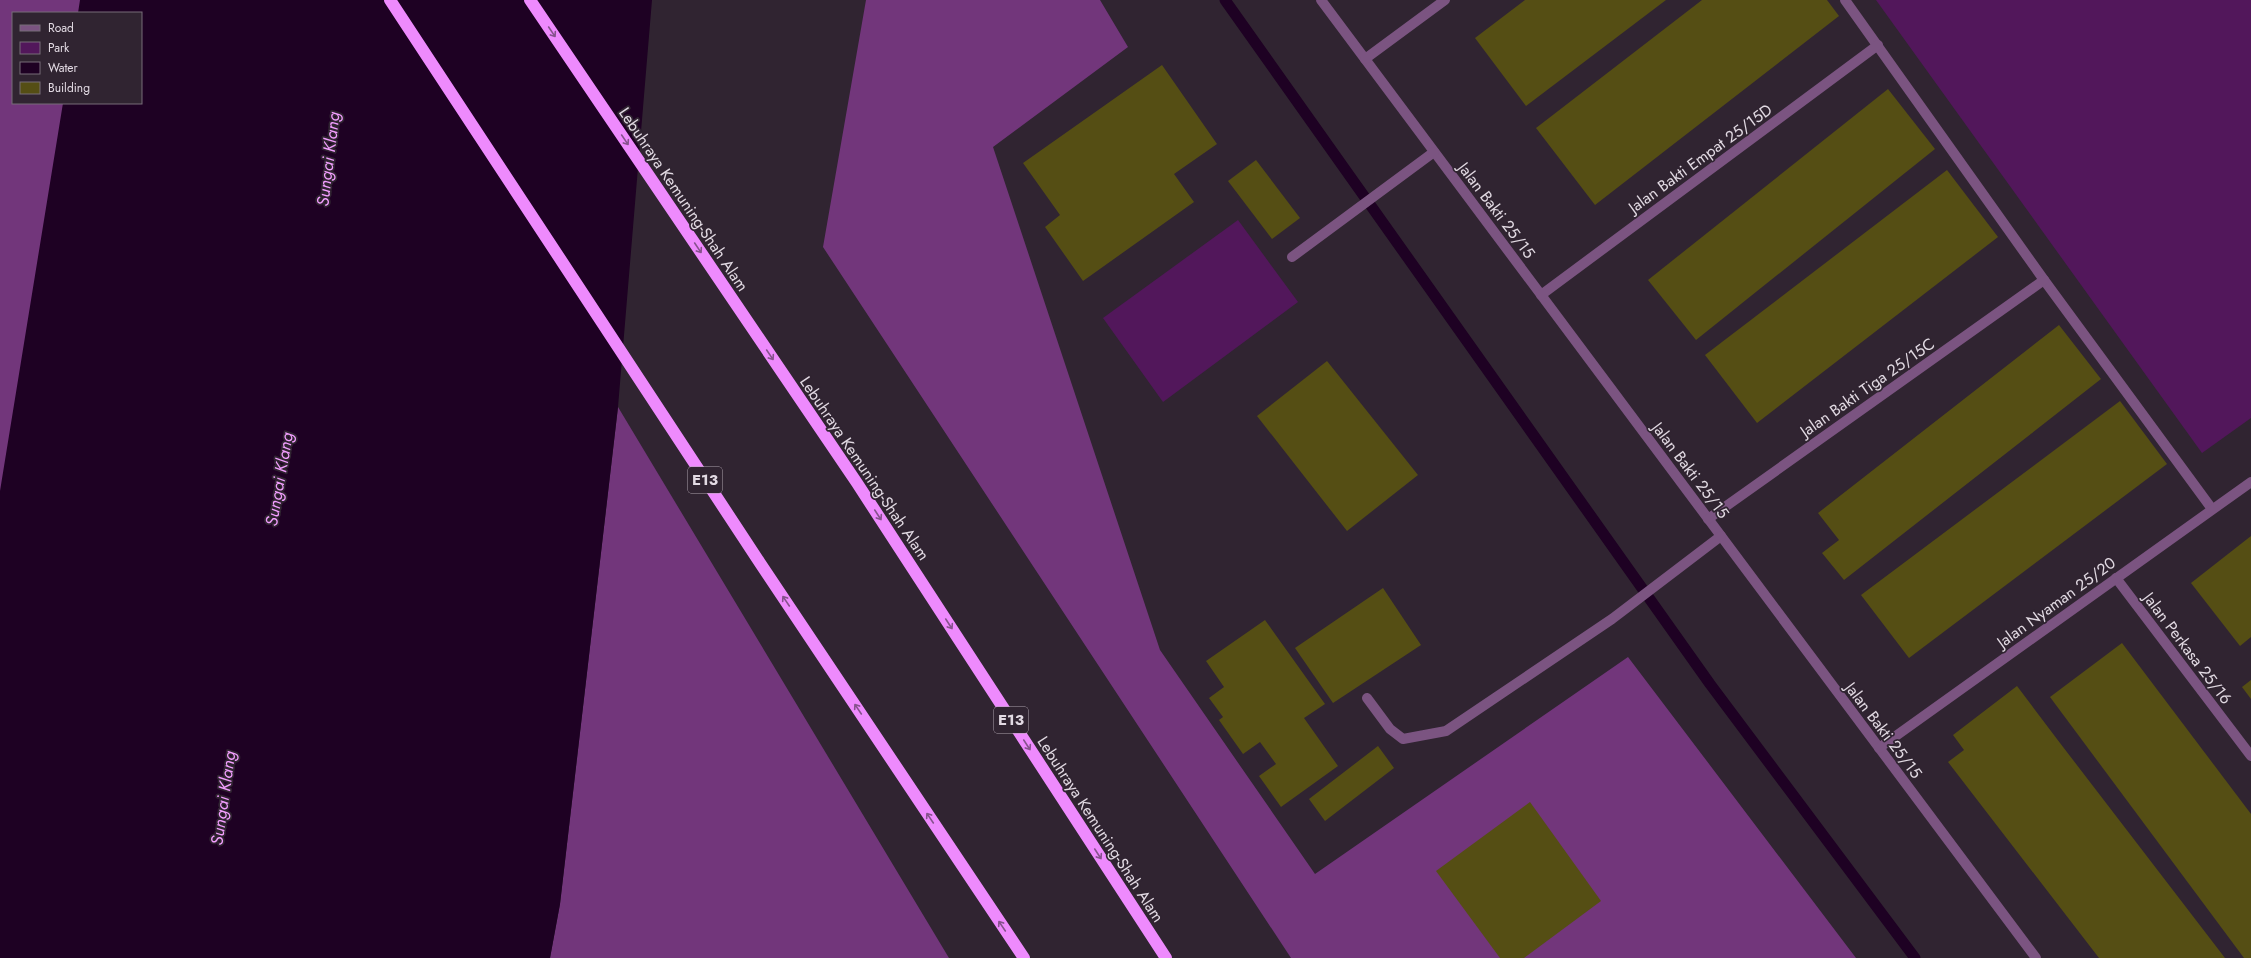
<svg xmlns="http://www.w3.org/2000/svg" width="2251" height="958" font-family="Jost,sans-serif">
	<rect width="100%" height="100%" fill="#302431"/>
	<!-- green -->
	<g fill="#52175b">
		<polygon points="1876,0 2251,0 2251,418 2202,453"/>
		<polygon points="1238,220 1298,302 1163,402 1103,318"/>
	</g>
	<!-- forest -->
	<g fill="#72367b">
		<polygon points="0,0 81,0 79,13 13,13 13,103 64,103 0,504"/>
		<polygon points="866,0 1100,0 1128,47 993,147 1160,650 1315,874 1628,657 1856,958 1291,958 823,247"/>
		<polygon points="618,407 949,958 550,958 560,904"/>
	</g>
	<!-- water -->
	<polygon fill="#1e0123" points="80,0 652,0 618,407 560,904 550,958 0,958 0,491 63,103 141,103 141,13 78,13"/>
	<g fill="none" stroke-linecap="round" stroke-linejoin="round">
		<!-- stream -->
		<polyline stroke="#1e0123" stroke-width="11" points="1225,0 1710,684 1915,958"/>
	</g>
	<!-- building -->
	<g fill="#554e14">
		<polygon points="1525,0 1666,0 1526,106 1475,38"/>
		<polygon points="1702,0 1827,0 1839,16 1595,205 1536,128"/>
		<polygon points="1162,65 1217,144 1174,174 1194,202 1083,281 1045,227 1060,215 1023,163"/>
		<polygon points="1888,89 1935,149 1696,340 1648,280"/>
		<polygon points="1256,160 1300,218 1272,239 1228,181"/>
		<polygon points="1947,170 1998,237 1757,423 1705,355"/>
		<polygon points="2059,325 2101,379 1844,580 1822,553 1839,540 1818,513"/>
		<polygon points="1327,361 1418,475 1347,531 1257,416"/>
		<polygon points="2120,401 2167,464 1909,658 1861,595"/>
		<polygon points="2251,536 2251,637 2240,646 2191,583"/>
		<polygon points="1383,588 1421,645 1333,703 1295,648"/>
		<polygon points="1265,620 1325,704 1304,718 1338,766 1281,807 1259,776 1276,764 1260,742 1243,754 1219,720 1223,717 1209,698 1224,687 1206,661"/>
		<polygon points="2122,643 2251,814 2251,958 2244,958 2050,697"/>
		<polygon points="2251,680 2251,699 2242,687"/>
		<polygon points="2017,686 2060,743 2225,958 2099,958 1948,762 1964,750 1953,735"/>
		<polygon points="1378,746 1394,768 1325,821 1309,799"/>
		<polygon points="1530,802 1601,901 1524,958 1500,958 1436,871"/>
	</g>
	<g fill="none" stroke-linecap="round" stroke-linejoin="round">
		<!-- minor -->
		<g stroke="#7b5481" stroke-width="10">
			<polyline points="1321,0 2036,958"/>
			<polyline points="1845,0 2044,280 2212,509"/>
			<polyline points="1365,59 1445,0"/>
			<polyline points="1292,257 1434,152"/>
			<polyline points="1541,295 1878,45"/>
			<polyline points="1708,519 2044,280"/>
			<polyline points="2116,578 2251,756"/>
			<polyline points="1367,698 1390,729 1403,739 1446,731 1612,619 1721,536"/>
			<polyline points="1879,748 2251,482"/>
		</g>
		<!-- highway -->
		<g stroke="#ee8afd" stroke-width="12">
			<polyline points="390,0 760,563 1024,958"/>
			<polyline points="530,0 857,483 1166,958"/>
		</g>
	</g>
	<!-- one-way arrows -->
	<defs><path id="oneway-shaft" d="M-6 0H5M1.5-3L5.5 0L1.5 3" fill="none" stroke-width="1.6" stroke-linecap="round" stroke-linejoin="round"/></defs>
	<g stroke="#86528d">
		<use href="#oneway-shaft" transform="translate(552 32) rotate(56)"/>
		<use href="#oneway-shaft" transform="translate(625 140) rotate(56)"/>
		<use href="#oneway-shaft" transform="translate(698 248) rotate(56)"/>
		<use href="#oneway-shaft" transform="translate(770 355) rotate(56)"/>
		<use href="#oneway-shaft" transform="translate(878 515) rotate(57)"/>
		<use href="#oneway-shaft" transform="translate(786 601) rotate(-124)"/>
		<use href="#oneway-shaft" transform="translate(949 624) rotate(57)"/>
		<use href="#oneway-shaft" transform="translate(858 709) rotate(-124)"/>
		<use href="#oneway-shaft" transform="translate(1027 745) rotate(57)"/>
		<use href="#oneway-shaft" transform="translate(930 818) rotate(-124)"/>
		<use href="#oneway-shaft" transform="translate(1098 854) rotate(57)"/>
		<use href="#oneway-shaft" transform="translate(1002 926) rotate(-124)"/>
	</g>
	<g text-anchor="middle" stroke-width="3.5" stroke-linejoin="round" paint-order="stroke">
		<!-- shield labels -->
		<g fill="#302431" stroke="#ada3ae" stroke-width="1">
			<rect x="688" y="467" width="34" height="26" rx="3"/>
			<rect x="994" y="707" width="34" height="26" rx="3"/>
		</g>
		<g font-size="15" font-weight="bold" fill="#e2dae3">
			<text x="705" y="485">E13</text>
			<text x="1011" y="725">E13</text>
		</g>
		<!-- street labels -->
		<g font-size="16" fill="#e2dae3" stroke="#302431">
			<text transform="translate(1700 158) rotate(-36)" y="6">Jalan Bakti Empat 25/15D</text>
			<text transform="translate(684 199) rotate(56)" y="6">Lebuhraya Kemuning-Shah Alam</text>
			<text transform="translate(1497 210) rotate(53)" y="6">Jalan Bakti 25/15</text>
			<text transform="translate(1867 387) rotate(-35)" y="6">Jalan Bakti Tiga 25/15C</text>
			<text transform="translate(865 468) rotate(56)" y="6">Lebuhraya Kemuning-Shah Alam</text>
			<text transform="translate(1691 470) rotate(53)" y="6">Jalan Bakti 25/15</text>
			<text transform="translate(2056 602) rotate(-36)" y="6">Jalan Nyaman 25/20</text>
			<text transform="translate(2188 648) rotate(53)" y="6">Jalan Perkasa 25/16</text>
			<text transform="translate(1884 730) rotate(53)" y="6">Jalan Bakti 25/15</text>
			<text transform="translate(1101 829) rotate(57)" y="6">Lebuhraya Kemuning-Shah Alam</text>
		</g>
		<!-- water labels -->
		<g font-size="17" font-style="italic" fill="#f29efe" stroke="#302431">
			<text transform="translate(328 159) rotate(-83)" y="6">Sungai Klang</text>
			<text transform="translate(279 479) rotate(-80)" y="6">Sungai Klang</text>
			<text transform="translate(223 798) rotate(-82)" y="6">Sungai Klang</text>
		</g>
	</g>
	<!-- legend -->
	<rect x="12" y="12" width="130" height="92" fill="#302431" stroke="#776d78"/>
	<rect x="20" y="25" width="20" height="6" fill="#7b5481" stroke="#776d78"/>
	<text x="48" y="32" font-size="12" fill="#e2dae3">Road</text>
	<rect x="20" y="42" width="20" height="12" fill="#52175b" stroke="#776d78"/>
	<text x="48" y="52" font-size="12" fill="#e2dae3">Park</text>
	<rect x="20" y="62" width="20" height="12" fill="#1e0123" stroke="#776d78"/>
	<text x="48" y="72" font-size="12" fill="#e2dae3">Water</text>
	<rect x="20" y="82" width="20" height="12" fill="#554e14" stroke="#776d78"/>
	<text x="48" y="92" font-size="12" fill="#e2dae3">Building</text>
</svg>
